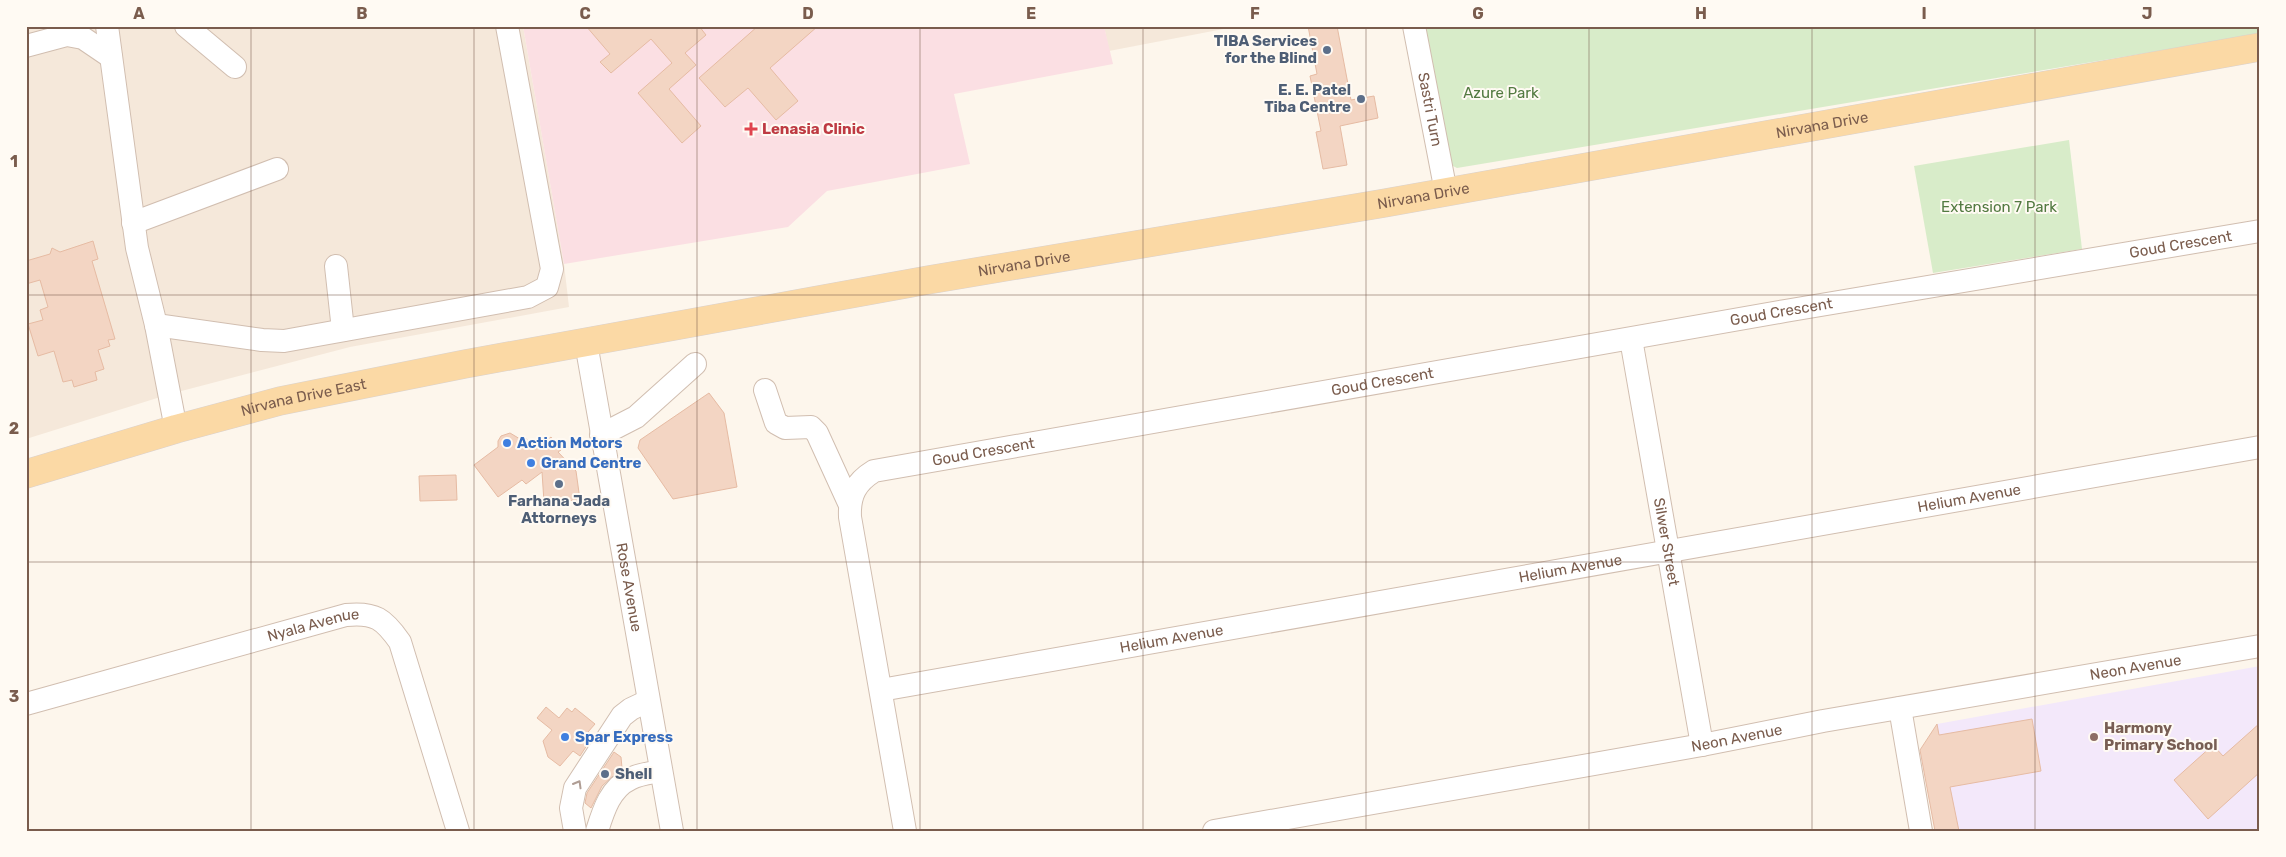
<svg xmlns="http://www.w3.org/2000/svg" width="2286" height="857" font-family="Rubik,sans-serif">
	<rect width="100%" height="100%" fill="#fdf6ec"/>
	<!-- residential -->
	<g fill="#f5e8da">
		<polygon points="26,26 523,26 564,264 569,307 350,347 170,394 26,439"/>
		<polygon points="1104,26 1239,26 1109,51"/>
	</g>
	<!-- education -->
	<polygon fill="#f3e8fa" points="2260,666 2260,831 1935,831 1920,751 1937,724"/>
	<!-- medical -->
	<polygon fill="#fbdfe3" points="523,26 1104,26 1113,64 954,94 970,164 827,191 788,227 564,264"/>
	<!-- green -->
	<g fill="#d8ecc9">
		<polygon points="1420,26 2260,26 2260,34 1457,168 1447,163"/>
		<polygon points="2069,140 2082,249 1933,273 1914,166"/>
	</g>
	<!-- building -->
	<g fill="#f3d5c3" stroke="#e6bba3">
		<polygon points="586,26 699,26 706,35 685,53 696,65 669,89 701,126 682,143 638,93 672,63 651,39 611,73 600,62 610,54"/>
		<polygon points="758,26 818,26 770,68 798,101 776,120 748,88 725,107 699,78"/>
		<polygon points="1308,26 1337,26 1351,100 1374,96 1378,118 1340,126 1347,165 1323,169 1316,132 1321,131 1310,76 1317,74"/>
		<polygon points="93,241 98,259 92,261 115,339 108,340 110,346 98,350 104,369 95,372 97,380 74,387 72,380 63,382 54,351 38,356 28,324 43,320 40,310 48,307 40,280 26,284 26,261 50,254 52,248 60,252"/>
		<polygon points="709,393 724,413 737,487 673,499 638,448 640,440"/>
		<polygon points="510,433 520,439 524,436 535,450 551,437 561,450 558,452 576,471 580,500 544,502 542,472 526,484 522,480 498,497 474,465 498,447 498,441 501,436"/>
		<polygon points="456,475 457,500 420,501 419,476"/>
		<polygon points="546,707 559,718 567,708 572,712 575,708 595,724 588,732 593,736 580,756 573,751 560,766 548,757 543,741 552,730 537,718"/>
		<polygon points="2032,719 2041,771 1950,787 1959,831 1935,831 1920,750 1937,724 1939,735"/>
		<polygon points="2260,723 2260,772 2208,819 2174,780 2213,745 2223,756"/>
		<polygon points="614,752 621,757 622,768 602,786 591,808 585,803 587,793"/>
	</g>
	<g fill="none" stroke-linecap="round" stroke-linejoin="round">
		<defs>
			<g id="minor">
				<polyline points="107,26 137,248 156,325 176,429"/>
				<polyline points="186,26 235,67"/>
				<path id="s1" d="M1414 26 1446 192"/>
				<polyline points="26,46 67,35 83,38 111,57"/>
				<polyline points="133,223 277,169"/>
				<polyline points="336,266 343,330"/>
				<polyline points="156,325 262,340 284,341 528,297 547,287 552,269 507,26"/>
				<path id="s2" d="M1631 339 1702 745"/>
				<path id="s3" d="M586 343 672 831"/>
				<polyline points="765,390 776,423 785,428 811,427 817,433 849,503"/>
				<polyline points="601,435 636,417 695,364"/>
				<path id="s4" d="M881 690 2260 447"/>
				<path id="s5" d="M26 704 346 615C375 612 384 619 400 642L458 831"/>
				<polyline points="1900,708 1921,831"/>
				<polyline points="575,831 571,808 575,788 622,716 631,709 648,701"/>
				<path d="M597 831C603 812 610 788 630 779 639 774 651 773 661 771"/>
				<path id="s6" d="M905 831 850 517C849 495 856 482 874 471L1785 311 2260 231"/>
				<path id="s7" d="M1214 831 1702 745 1823 721 2260 646"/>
			</g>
			<g id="major">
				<path id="s8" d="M26 474 176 429 280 401 465 364 928 280 1385 203 2260 47"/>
			</g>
		</defs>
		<!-- minor casing -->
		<use href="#minor" stroke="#d1beb0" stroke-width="24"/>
		<!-- major casing -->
		<use href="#major" stroke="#dad1cd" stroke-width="29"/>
		<!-- minor -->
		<use href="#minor" stroke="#fff" stroke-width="22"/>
		<!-- major -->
		<use href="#major" stroke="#fbd9a5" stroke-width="28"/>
	</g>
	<!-- one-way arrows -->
	<defs><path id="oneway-chevron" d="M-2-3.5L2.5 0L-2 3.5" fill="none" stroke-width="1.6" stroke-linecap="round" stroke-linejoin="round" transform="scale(1.25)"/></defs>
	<use stroke="#af9d94" href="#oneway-chevron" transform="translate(578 784) rotate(-60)"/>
	<!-- grid -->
	<path fill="none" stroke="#7a5c4d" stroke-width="1" stroke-opacity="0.55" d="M251 26V831M474 26V831M697 26V831M920 26V831M1143 26V831M1366 26V831M1589 26V831M1812 26V831M2035 26V831M26 295H2260M26 562H2260"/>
	<!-- markers -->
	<g fill="#5c6f8a" stroke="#fffaf3" stroke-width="2">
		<circle cx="1327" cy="50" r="5"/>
		<circle cx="1361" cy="99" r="5"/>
		<circle cx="559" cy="484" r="5"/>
		<circle cx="605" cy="774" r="5"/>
	</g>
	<path fill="#e0444e" stroke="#fffaf3" stroke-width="2" d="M748.5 121.5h5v5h5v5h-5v5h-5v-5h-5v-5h5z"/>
	<g fill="#3f7fe0" stroke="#fffaf3" stroke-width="2">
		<circle cx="507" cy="443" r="5"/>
		<circle cx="531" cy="463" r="5"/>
		<circle cx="565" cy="737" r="5"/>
	</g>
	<circle fill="#8d6e63" stroke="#fffaf3" stroke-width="2" cx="2094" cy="737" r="5"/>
	<g text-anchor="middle" stroke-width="4" stroke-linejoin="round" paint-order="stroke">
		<!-- service labels -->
		<g font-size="15" font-weight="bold" fill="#4e5e75" stroke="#fffaf3" text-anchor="end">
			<text x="1317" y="46">TIBA Services<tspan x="1317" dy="17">for the Blind</tspan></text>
			<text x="1351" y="95">E. E. Patel<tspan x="1351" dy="17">Tiba Centre</tspan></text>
			<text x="559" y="506" text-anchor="middle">Farhana Jada<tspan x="559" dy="17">Attorneys</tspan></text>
			<text x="615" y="779" text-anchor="start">Shell</text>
		</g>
		<!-- park labels -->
		<g font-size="15" fill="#537a41" stroke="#fffaf3">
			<text x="1501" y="98">Azure Park</text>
			<text x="1999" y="212">Extension 7 Park</text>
		</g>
		<!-- street labels -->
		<g font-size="15" fill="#7a5c4d" stroke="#fffaf3">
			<text dy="5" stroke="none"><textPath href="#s1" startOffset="85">Sastri Turn</textPath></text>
			<text dy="5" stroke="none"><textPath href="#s8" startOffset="1831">Nirvana Drive</textPath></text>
			<text dy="5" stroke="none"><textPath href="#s8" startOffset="1426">Nirvana Drive</textPath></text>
			<text dy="5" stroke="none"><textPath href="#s6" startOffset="1700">Goud Crescent</textPath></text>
			<text dy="5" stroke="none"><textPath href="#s8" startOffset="1021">Nirvana Drive</textPath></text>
			<text dy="5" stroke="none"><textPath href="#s6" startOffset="1295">Goud Crescent</textPath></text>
			<text dy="5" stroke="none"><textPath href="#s6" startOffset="890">Goud Crescent</textPath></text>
			<text dy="5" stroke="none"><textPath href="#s8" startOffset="288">Nirvana Drive East</textPath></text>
			<text dy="5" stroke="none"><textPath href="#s6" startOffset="485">Goud Crescent</textPath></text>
			<text dy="5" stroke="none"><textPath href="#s4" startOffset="1105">Helium Avenue</textPath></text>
			<text dy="5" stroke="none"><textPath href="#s2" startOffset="206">Silwer Street</textPath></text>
			<text dy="5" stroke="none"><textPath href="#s4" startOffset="700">Helium Avenue</textPath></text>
			<text dy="5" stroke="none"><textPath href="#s3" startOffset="248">Rose Avenue</textPath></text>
			<text dy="5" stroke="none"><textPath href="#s5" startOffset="298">Nyala Avenue</textPath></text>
			<text dy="5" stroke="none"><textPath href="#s4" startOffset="295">Helium Avenue</textPath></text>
			<text dy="5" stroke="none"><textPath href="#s7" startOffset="936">Neon Avenue</textPath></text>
			<text dy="5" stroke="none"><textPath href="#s7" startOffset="531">Neon Avenue</textPath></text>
		</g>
		<!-- health labels -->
		<g font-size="15" font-weight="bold" fill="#be3a42" stroke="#fffaf3" text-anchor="start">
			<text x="762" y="134">Lenasia Clinic</text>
		</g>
		<!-- shop labels -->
		<g font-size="15" font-weight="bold" fill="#366cbe" stroke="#fffaf3" text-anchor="start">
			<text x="517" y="448">Action Motors</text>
			<text x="541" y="468">Grand Centre</text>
			<text x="575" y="742">Spar Express</text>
		</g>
		<!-- education labels -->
		<g font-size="15" font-weight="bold" fill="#785e54" stroke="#fffaf3" text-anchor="start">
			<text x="2104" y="733">Harmony<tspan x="2104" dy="17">Primary School</tspan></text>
		</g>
	</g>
	<!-- border -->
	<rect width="2286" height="857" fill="none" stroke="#fffaf3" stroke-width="55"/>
	<rect x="28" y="28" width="2230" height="802" fill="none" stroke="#7a5c4d" stroke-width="2"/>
	<g font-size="16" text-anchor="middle" font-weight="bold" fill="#7a5c4d">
		<text x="139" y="19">A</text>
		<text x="362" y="19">B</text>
		<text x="585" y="19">C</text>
		<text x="808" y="19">D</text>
		<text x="1031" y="19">E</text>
		<text x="1255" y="19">F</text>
		<text x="1478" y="19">G</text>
		<text x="1701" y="19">H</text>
		<text x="1924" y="19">I</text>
		<text x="2147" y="19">J</text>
		<text x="14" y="167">1</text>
		<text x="14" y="434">2</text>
		<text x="14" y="702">3</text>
	</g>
</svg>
